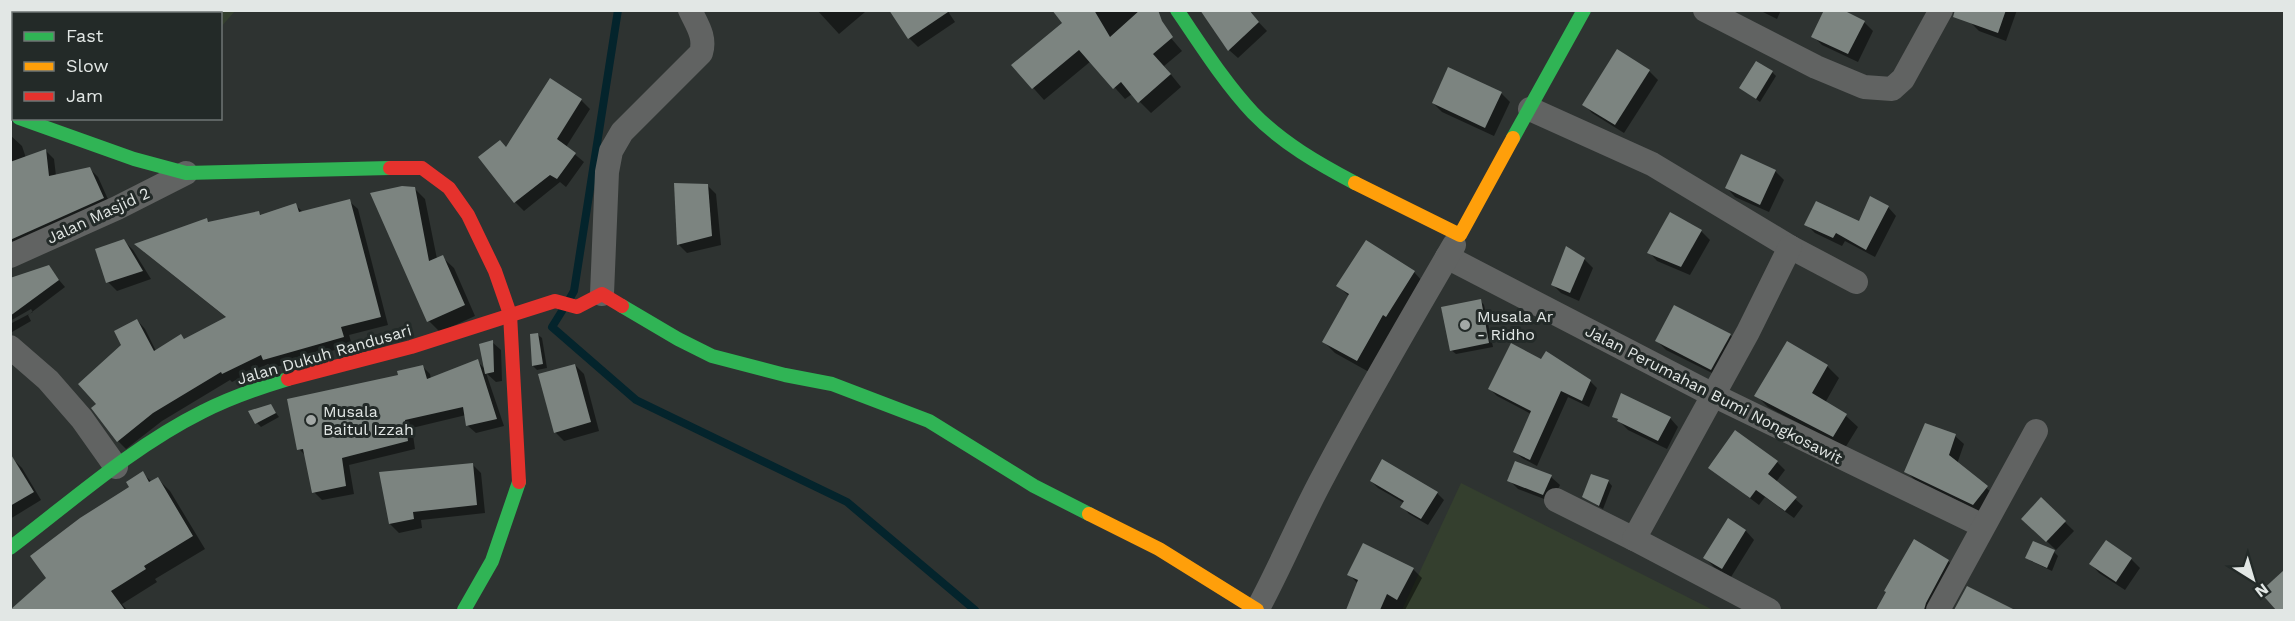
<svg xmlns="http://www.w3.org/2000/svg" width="2295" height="621" font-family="'Work Sans',sans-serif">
	<rect width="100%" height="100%" fill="#2e3331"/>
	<!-- green -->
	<g fill="#343f2e">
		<polygon points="10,11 11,10 235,11 221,27 220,14 14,14 13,40 11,37"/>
		<polygon points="1461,483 1713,610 1402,610"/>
	</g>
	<!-- shadow -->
	<g fill="#0007">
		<polygon points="817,10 864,10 865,12 839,34"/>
		<polygon points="947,10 955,22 918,47 909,38"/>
		<polygon points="1053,10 1147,10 1182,51 1164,66 1181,87 1151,113 1132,94 1125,99 1091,61 1044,100 1013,65 1064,23"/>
		<polygon points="1202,10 1247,10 1267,31 1238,58 1229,50"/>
		<polygon points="1759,10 1781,10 1777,19"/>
		<polygon points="1974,10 2017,10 2006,41 1979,31 1970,22"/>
		<polygon points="1864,22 1873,31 1858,62 1822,45 1813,36"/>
		<polygon points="1649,71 1658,80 1624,133 1592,113 1584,104"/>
		<polygon points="1772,72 1776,76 1760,102 1741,88"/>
		<polygon points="1501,93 1510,102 1494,136 1442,112 1433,103"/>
		<polygon points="581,100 590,109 566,147 584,162 566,187 560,182 524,211 515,202 507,149"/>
		<polygon points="10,135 22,146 26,158 46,151 54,159 56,176 90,169 98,177 111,206 10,250"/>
		<polygon points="1775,171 1784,180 1769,212 1735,197 1727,188"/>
		<polygon points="707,185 716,194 721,245 687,253 678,244"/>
		<polygon points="414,188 425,199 437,259 442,257 454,268 475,316 440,332 429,321"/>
		<polygon points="349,201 358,209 388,325 349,335 352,345 273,368 268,364 232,382 230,380 162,421 126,449 118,441 98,405 123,346 137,320 145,329 156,351 181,336 185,340 227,318 144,252 207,220 209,223 258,212 262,216 295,205 303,212"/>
		<polygon points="1888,207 1896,216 1875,257 1845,241 1842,246 1815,233 1806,224 1860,223"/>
		<polygon points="1701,231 1710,240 1690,275 1657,261 1649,252"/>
		<polygon points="124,241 133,250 151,279 117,291 108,282"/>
		<polygon points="1584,259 1593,268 1579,301 1561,293 1552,284"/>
		<polygon points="48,267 65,287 28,315 31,321 12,332 10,324 33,312 31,309 10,321 10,280"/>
		<polygon points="1414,272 1425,284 1369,372 1335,353 1324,342 1349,296 1338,286"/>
		<polygon points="1480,300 1484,305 1493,347 1456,354 1451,350"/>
		<polygon points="537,334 542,338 547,368 537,370 533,366"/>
		<polygon points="1730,335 1739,344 1720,377 1666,350 1657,341"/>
		<polygon points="492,342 501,350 502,381 496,382 486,373 504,426 476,433 468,426 466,415 412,428 415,449 349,465 354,494 322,500 314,492 307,457 299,449 400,376 422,366 430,374 431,379 477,361 486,370"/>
		<polygon points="1787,343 1827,366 1839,378 1825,403 1846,416 1858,427 1845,448 1768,407 1756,395"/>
		<polygon points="1542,360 1590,381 1597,388 1589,407 1568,397 1537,466 1522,458 1514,451 1531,414 1497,396 1490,389"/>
		<polygon points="575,365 584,374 599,431 564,441 555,432"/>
		<polygon points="270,405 279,417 261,427 257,423"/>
		<polygon points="1614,416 1670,418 1678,427 1667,449 1628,430"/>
		<polygon points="1955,436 1964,444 1957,464 1996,496 1983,513 1915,480 1906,471"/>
		<polygon points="14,460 22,468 41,500 10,519 10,462"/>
		<polygon points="1777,462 1785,470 1776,482 1803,506 1794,518 1765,497 1759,505 1710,468"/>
		<polygon points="472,464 481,473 485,513 421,520 422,528 399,533 390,524 381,474"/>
		<polygon points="142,473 152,482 158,479 170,491 205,549 155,579 157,582 122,604 127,610 12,610 48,579 131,488"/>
		<polygon points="1551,477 1560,485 1552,502 1518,489 1509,480"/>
		<polygon points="1371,481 1437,493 1444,500 1428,525 1409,514 1402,506 1404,503 1378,488"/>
		<polygon points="1608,481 1612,486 1603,509 1584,497"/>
		<polygon points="2041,499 2074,531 2056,550 2032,527"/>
		<polygon points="1728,520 1746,531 1754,540 1731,577 1714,567 1705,558"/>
		<polygon points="1915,541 1948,561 1957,570 1936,610 1877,610"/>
		<polygon points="2106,542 2131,559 2140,568 2125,590 2099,573 2091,564"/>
		<polygon points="2034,543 2054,552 2058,556 2052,571 2031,561 2027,557"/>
		<polygon points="1413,569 1422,578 1405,610 1347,610 1358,584 1349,574"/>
		<polygon points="2284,572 2284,610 2278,610 2262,592"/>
		<polygon points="1968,588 2012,610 1955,610"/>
	</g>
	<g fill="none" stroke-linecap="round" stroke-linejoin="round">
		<!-- stream -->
		<g stroke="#04242c" stroke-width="8">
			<polyline points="570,298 574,291 618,10"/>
			<polyline points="562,311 552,327 636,400 847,502 975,610"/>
		</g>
	</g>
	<!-- building -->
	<g fill="#7c8480">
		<polygon points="889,10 951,10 908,39"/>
		<polygon points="1052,10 1094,10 1110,37 1140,10 1158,10 1162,21 1173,37 1153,54 1171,74 1138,103 1121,82 1113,89 1079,50 1032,89 1011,65 1062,23"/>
		<polygon points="1200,10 1249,10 1259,22 1228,51"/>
		<polygon points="1824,10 1843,10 1865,21 1848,54 1811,37"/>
		<polygon points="1955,10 2006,10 1998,33 1953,17"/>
		<polygon points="1617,49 1650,70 1615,125 1582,105"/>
		<polygon points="1756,61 1773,71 1756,99 1739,88"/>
		<polygon points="1448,67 1502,92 1485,128 1432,103"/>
		<polygon points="550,78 582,99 557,139 576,153 557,179 550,175 514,203 478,157 500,140 506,147"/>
		<polygon points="46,149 49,176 90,167 104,198 10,240 10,162"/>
		<polygon points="1741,154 1776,170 1760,205 1725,188"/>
		<polygon points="674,183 708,184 712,236 677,245"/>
		<polygon points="402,186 415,187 429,261 443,255 465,305 427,322 370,193"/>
		<polygon points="1870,196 1889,206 1866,250 1836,233 1833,238 1804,225 1816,201 1859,221"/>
		<polygon points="350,199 381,317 341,327 344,337 263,360 261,355 222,374 221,372 153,413 117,442 91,408 96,404 78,384 121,345 114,331 137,319 154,351 181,334 184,339 226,317 134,244 207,218 208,222 259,211 260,215 296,203 299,212"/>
		<polygon points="1670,212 1702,230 1681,267 1647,253"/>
		<polygon points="124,239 143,271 106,283 95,249"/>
		<polygon points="1366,240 1415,271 1386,317 1383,315 1357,361 1322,342 1349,294 1336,286"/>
		<polygon points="1566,246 1585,258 1570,293 1551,285"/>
		<polygon points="49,265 59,280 10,316 10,278"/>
		<polygon points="1481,299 1489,343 1450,351 1441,307"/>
		<polygon points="1674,305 1731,334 1711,370 1655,341"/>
		<polygon points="538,333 543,364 532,366 530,334"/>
		<polygon points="493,340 494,372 485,374 479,344"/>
		<polygon points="1787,341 1828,365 1812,393 1847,414 1833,437 1754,396"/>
		<polygon points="1511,343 1541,359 1546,351 1591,380 1582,401 1561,391 1530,460 1513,452 1531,411 1488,389"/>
		<polygon points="478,359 497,419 466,426 463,407 405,420 408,441 342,458 346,486 312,493 303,449 297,450 287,399 398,375 397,371 423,365 427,379"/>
		<polygon points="575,364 591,422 554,433 538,374"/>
		<polygon points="1621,393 1671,417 1658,441 1617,421 1618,419 1612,417"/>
		<polygon points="271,404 276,413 255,424 248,411"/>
		<polygon points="1925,423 1956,434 1949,455 1988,486 1973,505 1904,472"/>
		<polygon points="1735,430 1778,461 1768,474 1797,497 1785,511 1756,490 1750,498 1708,468"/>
		<polygon points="10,453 34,492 10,506"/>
		<polygon points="1382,459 1438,492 1421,519 1400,507 1404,501 1370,481"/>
		<polygon points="1515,461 1552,475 1543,495 1507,481"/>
		<polygon points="473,463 477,505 413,512 414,519 389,524 379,472"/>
		<polygon points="143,471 149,482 158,477 193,536 144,566 146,569 111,591 125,610 10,610 46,578 30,556 80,518 129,487 126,482"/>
		<polygon points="1591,474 1609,480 1599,506 1582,497"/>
		<polygon points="2041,497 2066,521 2046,542 2021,519"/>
		<polygon points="1728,518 1746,530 1722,569 1703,558"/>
		<polygon points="1914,539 1949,560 1926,603 1924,610 1876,610 1886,592 1884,591"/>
		<polygon points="2106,540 2132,558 2116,582 2089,564"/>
		<polygon points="2033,541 2055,550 2047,568 2025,558"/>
		<polygon points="1363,543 1414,568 1397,600 1387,594 1380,610 1346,610 1358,580 1347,575"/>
		<polygon points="2284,570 2284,610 2276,610 2260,592"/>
		<polygon points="1967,586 2015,610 1954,610"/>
	</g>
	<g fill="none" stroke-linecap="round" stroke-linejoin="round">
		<!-- street -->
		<g stroke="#616362" stroke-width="24">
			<polyline points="1705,10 1816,67 1864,87 1892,89 1903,79 1941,10"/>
			<polyline points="1530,109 1652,164 1790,247 1856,282"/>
			<polyline points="10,256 117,208 186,173"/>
			<polyline points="1447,257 1713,395 1983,526"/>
			<path d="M602 294 607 172 611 151 622 132 701 53C706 37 697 25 690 10"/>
			<polyline points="10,347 48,380 82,419 116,467"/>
			<polyline points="1556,500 1634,539"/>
			<path d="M1257 610C1281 566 1300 519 1324 475 1365 397 1410 321 1454 245"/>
			<polyline points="1769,610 1634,539 1748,332 1790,247"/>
			<polyline points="1938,610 2036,431"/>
		</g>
		<!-- fast -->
		<g stroke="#30b455" stroke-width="14">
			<path d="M1177 10C1201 45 1224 82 1253 113 1282 143 1319 164 1355 183"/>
			<polyline points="19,118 134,159 186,173 390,168"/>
			<polyline points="1513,138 1584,10"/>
			<polyline points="622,306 678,339 712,356 785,375 832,384 929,421 1034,486 1089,514"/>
			<path d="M10 548C72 501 132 447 202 412 229 398 258 388 288 379"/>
			<polyline points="464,610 492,561 519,482"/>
		</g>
		<!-- slow -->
		<g stroke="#ff9f0a" stroke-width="14">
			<polyline points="1355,183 1460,235 1513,138"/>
			<polyline points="1089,514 1159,549 1257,610"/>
		</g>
		<!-- jam -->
		<g stroke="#e5322d" stroke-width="14">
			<polyline points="390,168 422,168 449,188 468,215 495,271 510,314 519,482"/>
			<polyline points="288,379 411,347 555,301 577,307 602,294 622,306"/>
		</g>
	</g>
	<!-- markers -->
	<g fill="#a3a8a6" stroke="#232a28" stroke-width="2">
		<circle cx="1465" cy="325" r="6"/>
		<circle cx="311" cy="420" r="6"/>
	</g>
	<g text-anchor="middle" stroke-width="6" stroke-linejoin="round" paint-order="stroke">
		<!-- street labels -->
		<g font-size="16" fill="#e2e7e5" stroke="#232a28">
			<text transform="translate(98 215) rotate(-25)" y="6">Jalan Masjid 2</text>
			<text transform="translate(324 354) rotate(-16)" y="6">Jalan Dukuh Randusari</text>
			<text transform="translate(1714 394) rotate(27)" y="6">Jalan Perumahan Bumi Nongkosawit</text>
		</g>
		<!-- poi labels -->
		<g font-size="16" fill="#e2e7e5" stroke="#232a28" text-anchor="start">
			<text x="1477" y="322">Musala Ar<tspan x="1477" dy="18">- Ridho</tspan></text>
			<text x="323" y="417">Musala<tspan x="323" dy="18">Baitul Izzah</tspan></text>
		</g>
	</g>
	<!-- border -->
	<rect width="2295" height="621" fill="none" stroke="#e2e7e5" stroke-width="24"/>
	<!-- legend -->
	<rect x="12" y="12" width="210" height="108" fill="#232a28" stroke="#6f7674" stroke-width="1.5"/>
	<rect x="24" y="32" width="30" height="9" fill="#30b455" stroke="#6f7674" stroke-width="1.5"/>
	<text x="66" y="42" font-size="18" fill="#e2e7e5">Fast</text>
	<rect x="24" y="62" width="30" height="9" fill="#ff9f0a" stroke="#6f7674" stroke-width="1.5"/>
	<text x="66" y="72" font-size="18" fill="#e2e7e5">Slow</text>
	<rect x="24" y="92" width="30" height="9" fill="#e5322d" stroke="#6f7674" stroke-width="1.5"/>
	<text x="66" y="102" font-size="18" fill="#e2e7e5">Jam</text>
	<!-- north arrow -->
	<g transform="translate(2253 579) rotate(143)" stroke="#232a28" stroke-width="4.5" paint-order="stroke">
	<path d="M0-4.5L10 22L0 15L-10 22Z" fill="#e2e7e5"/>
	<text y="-9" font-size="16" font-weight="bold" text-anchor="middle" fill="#e2e7e5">N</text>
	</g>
</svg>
